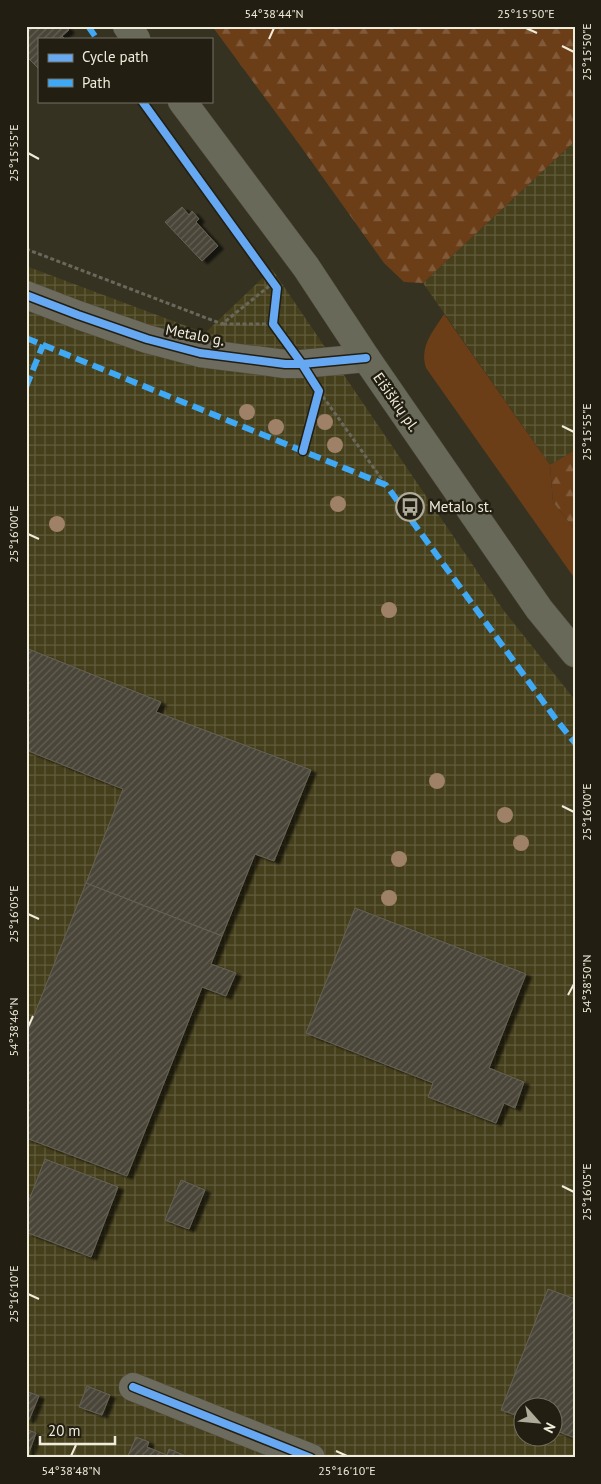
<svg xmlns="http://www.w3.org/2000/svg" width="601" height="1484" font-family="'PT Sans',sans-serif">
	<defs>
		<pattern id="industrial-grid" width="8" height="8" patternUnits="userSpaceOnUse" patternTransform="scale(1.25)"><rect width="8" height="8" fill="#453f1c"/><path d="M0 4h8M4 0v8" fill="none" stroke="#605b3c"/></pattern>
		<pattern id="forest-firs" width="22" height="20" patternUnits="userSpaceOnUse" patternTransform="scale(1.25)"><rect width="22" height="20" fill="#6b3e18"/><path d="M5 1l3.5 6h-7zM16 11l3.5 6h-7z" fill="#805a39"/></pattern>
		<pattern id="building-hatch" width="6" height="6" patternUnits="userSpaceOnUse" patternTransform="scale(1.25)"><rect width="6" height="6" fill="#4a4539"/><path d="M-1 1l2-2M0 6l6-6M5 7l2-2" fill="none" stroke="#646055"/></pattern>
		<filter id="shadow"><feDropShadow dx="5.5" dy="3" stdDeviation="1" flood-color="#0009"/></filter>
	</defs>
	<rect width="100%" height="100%" fill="#353222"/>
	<!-- industrial -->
	<g fill="url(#industrial-grid)" fill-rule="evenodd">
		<polygon points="575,141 575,450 550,465 423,283"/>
		<path d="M26 266 205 333 272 269 504 611 575 700V1458H26ZM524 1406H554V1436H524Z"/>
	</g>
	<!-- grass -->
	<path fill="#6b3e18" d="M444 314 550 465 553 502 575 530V579L426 368C419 346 433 332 444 314Z"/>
	<!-- forest -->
	<g fill="url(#forest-firs)">
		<polygon points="212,26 575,26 575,141 423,283 404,282 384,263 299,144"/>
		<polygon points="575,450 575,530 553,502 550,465"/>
	</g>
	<!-- building -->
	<g fill="url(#building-hatch)" stroke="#666255" filter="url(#shadow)">
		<polygon points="26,26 65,26 69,30 62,36 65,39 39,39 39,69 26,56 26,39 28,37 26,35"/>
		<polygon points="182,207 189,215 192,211 199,219 196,222 218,246 202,261 165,222"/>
		<polygon points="26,648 161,702 156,712 311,770 274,861 255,854 222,936 86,883 123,789 26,750"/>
		<polygon points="86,883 222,936 211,964 236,973 226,996 202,987 127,1176 26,1138 26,1036"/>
		<polygon points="355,908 526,974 489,1068 524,1082 515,1108 504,1103 496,1123 428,1097 433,1083 306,1033"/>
		<polygon points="45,1159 118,1187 91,1257 26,1232 26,1208"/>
		<polygon points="181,1180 205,1190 189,1229 165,1220"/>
		<polygon points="548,1289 575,1299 575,1438 554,1430 554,1406 524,1406 524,1418 501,1410"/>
		<polygon points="87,1386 110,1395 102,1415 79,1407"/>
		<polygon points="26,1391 39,1396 29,1420 26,1419"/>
		<polygon points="26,1429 36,1433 27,1458 26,1458"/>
		<polygon points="136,1437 149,1442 147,1447 167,1455 169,1449 191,1458 127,1458"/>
	</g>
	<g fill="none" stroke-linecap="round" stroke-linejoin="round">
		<defs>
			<g id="minor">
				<polyline points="26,295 78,315 147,339 200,353 285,364 302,364 366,358"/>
				<polyline points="133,1387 311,1458"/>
			</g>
			<g id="primary">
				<polyline points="127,26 136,39"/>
				<polyline points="182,101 306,267 366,358 539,609 575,653"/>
			</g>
		</defs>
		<!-- minor casing -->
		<use href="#minor" stroke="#524f41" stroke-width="29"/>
		<!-- primary casing -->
		<use href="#primary" stroke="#524f41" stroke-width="29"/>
		<!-- path -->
		<g stroke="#6a685b" stroke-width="3" stroke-dasharray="4 2.5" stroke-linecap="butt">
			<polyline points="26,249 222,324 273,283"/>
			<polyline points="223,324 273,324"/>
			<polyline points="319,391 386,485"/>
		</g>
		<!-- minor -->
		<use href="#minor" stroke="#6d6b5e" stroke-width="28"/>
		<!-- primary -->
		<use href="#primary" stroke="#696959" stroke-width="28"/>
		<!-- quiet -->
		<g stroke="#3fa9f5" stroke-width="6" stroke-dasharray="12 6" stroke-linecap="butt">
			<polyline points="88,26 97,39"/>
			<polyline points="26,338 386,485 555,718 575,743"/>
			<polyline points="26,387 43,345"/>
		</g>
		<defs>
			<g id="cycleway">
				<polyline points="142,101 277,288 273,324 302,364 319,391 303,451"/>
				<polyline points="26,295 78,315 147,339 200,353 285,364 302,364 366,358"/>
				<polyline points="133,1387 311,1458"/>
			</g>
		</defs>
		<!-- cycleway casing -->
		<use href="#cycleway" stroke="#221f12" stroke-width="11"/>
		<!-- cycleway -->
		<use href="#cycleway" stroke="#66a8f1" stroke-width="8"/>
	</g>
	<!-- trees -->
	<g fill="#9e8167">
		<circle cx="247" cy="412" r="8"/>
		<circle cx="325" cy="422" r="8"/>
		<circle cx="276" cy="427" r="8"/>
		<circle cx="335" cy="445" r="8"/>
		<circle cx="338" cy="504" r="8"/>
		<circle cx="57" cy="524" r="8"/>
		<circle cx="389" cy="610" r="8"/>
		<circle cx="437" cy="781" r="8"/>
		<circle cx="505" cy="815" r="8"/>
		<circle cx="521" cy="843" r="8"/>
		<circle cx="399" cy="859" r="8"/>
		<circle cx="389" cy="898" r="8"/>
	</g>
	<!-- ticks -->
	<path fill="none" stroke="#efecdb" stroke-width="2" d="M526 28 537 33M269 39 274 28M562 46 574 52M28 153 39 159M562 426 574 432M28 534 39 539M562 806 574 812M28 914 39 919M568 995 574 984M28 1027 33 1016M562 1186 574 1192M28 1294 39 1299M336 1451 347 1456M71 1456 76 1445"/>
	<!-- icons -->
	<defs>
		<symbol id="bus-ring" viewBox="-11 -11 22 22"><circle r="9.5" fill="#221f12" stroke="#aeab9a" stroke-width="1.5"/><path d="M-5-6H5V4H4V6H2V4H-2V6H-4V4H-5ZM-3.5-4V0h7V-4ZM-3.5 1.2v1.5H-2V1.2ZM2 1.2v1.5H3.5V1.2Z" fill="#aeab9a"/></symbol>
	</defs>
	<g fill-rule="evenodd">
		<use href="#bus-ring" x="394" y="491" width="32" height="32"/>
	</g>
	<g text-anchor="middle" stroke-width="5" stroke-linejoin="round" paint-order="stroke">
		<!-- street labels -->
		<g font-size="15" fill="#efecdb" stroke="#221f12">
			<text transform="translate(195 335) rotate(11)" y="5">Metalo g.</text>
			<text transform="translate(396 402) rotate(55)" y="5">Eišiškių pl.</text>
		</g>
		<!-- poi labels -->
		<g font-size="15" fill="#efecdb" stroke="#221f12" text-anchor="start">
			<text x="429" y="512">Metalo st.</text>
		</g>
	</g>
	<!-- border -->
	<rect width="601" height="1484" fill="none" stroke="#221f12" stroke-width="55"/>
	<!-- legend -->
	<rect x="38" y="38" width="175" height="65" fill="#221f12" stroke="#747162"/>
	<rect x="48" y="54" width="25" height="8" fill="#66a8f1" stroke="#747162"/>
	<text x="82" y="62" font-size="15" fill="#efecdb">Cycle path</text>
	<rect x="48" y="79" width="25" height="8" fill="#3fa9f5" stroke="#747162"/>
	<text x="82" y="88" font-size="15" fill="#efecdb">Path</text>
	<!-- north arrow -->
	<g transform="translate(538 1422) rotate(117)"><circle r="24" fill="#221f12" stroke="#747162"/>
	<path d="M0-4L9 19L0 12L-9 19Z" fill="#aeab9a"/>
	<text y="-8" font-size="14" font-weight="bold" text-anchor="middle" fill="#efecdb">N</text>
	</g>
	<!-- scale -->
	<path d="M40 1436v8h75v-8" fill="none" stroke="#efecdb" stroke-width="2.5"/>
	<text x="48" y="1436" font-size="15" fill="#efecdb" stroke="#221f12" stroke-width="4" paint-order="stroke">20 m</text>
	<rect x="28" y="28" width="546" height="1428" fill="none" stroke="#efecdb" stroke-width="2"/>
	<g font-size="12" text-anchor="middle" fill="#efecdb">
		<text x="274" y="18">54°38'44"N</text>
		<text x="526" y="18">25°15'50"E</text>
		<text transform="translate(587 52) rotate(-90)" y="4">25°15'50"E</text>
		<text transform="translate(14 153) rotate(-90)" y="4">25°15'55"E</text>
		<text transform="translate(587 432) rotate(-90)" y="4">25°15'55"E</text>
		<text transform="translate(14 534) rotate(-90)" y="4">25°16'00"E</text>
		<text transform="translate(587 812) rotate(-90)" y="4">25°16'00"E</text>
		<text transform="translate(14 914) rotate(-90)" y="4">25°16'05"E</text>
		<text transform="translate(587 984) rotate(-90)" y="4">54°38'50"N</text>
		<text transform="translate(14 1027) rotate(-90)" y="4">54°38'46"N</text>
		<text transform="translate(587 1192) rotate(-90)" y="4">25°16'05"E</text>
		<text transform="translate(14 1294) rotate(-90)" y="4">25°16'10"E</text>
		<text x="71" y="1475">54°38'48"N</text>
		<text x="347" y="1475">25°16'10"E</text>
	</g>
</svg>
